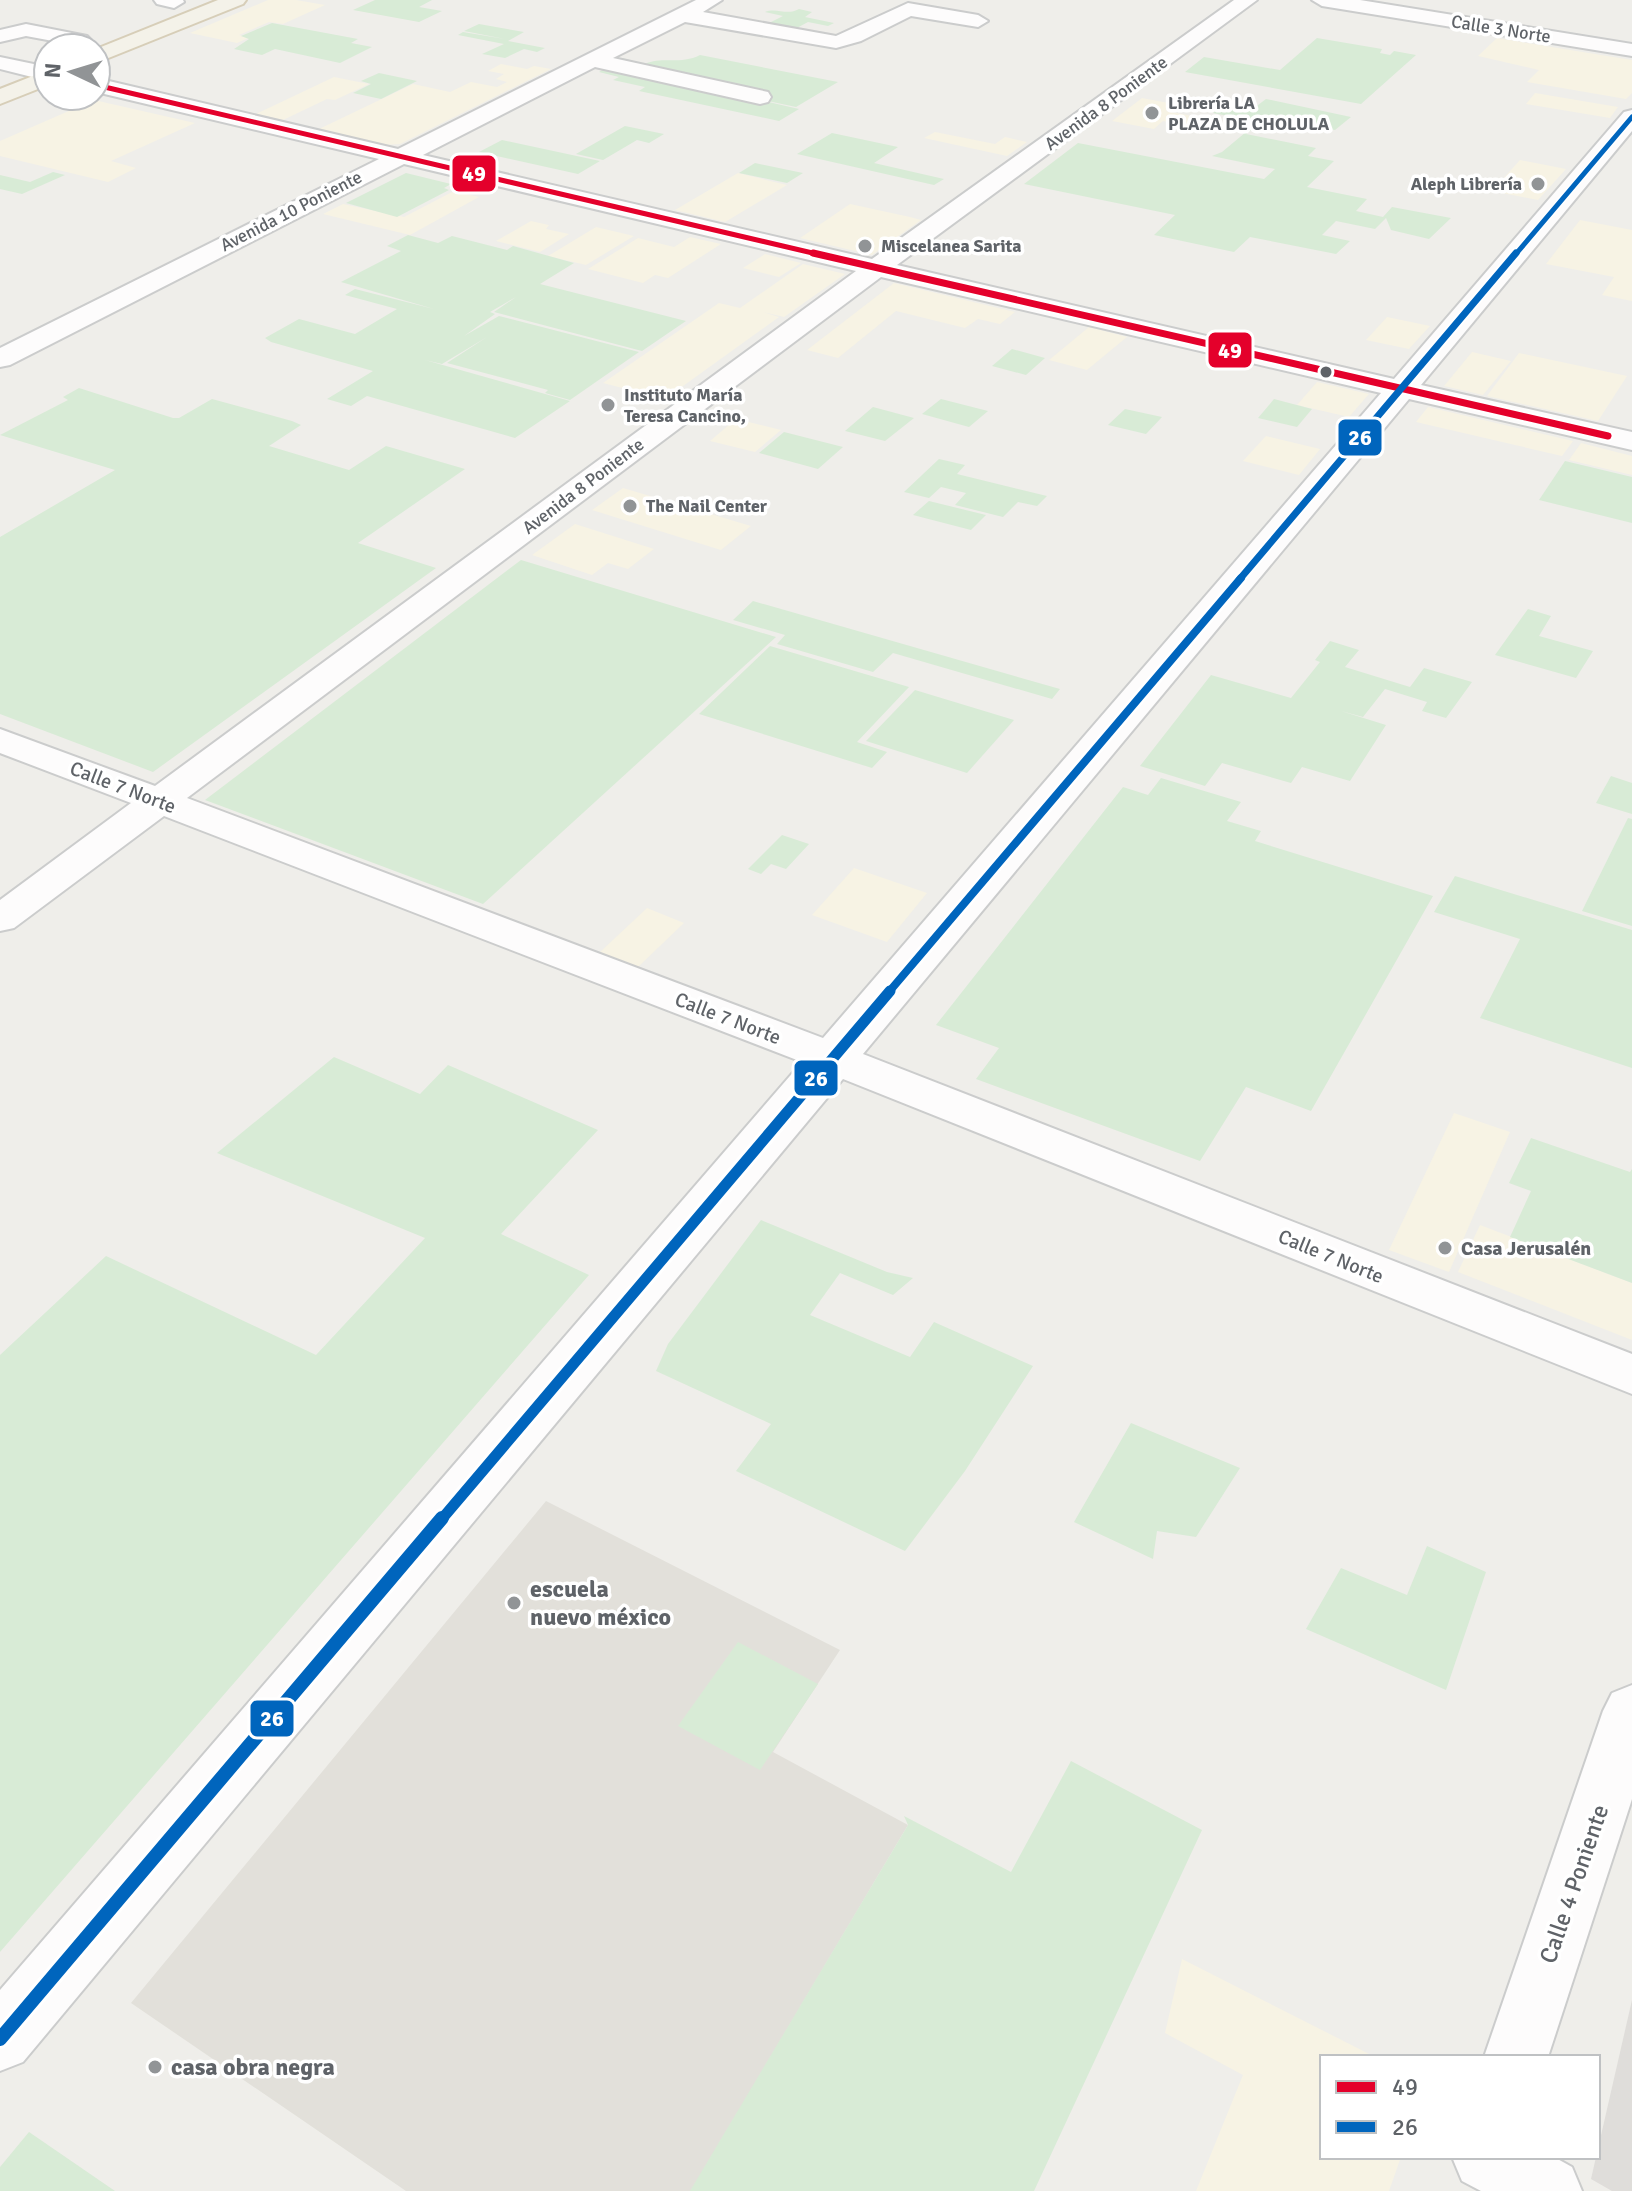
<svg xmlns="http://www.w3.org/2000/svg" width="1632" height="2191" font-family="Signika,sans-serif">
	<rect width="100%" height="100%" fill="#efeeea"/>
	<!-- commercial -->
	<g fill="#f7f3e4">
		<polygon points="268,0 296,0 325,5 283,24 269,22 239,35 248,38 237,43 190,33"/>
		<polygon points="1497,38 1632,60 1632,93 1626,99 1527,82 1539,70 1478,56"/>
		<polygon points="501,64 527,69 534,66 551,69 400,144 383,145 317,130 413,84 450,92 471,82 497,87 507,82 496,79 504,74 488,71"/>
		<polygon points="334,77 369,84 335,100 327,99 283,120 256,114"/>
		<polygon points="1535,93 1618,107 1610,118 1526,104"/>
		<polygon points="1142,98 1174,104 1166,111 1198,117 1187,126 1163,121 1154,129 1112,121"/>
		<polygon points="94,100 195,123 111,161 136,168 108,182 0,156 0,141"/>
		<polygon points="935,132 995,144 1005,137 1027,142 1007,156 924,138"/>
		<polygon points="1520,160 1566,169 1538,200 1492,191"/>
		<polygon points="738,173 787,185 725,222 675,210"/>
		<polygon points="454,191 479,197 410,235 323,214 343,204 404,217"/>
		<polygon points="850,204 910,217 921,220 872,255 800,238"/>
		<polygon points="1580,220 1632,230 1632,301 1602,295 1614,277 1546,264"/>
		<polygon points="531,221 549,225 546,229 569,234 540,252 496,241"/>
		<polygon points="596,227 634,236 586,265 548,256"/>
		<polygon points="690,237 721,244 668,278 655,275 643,283 588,269 638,238 674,247"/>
		<polygon points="765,254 801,263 779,277 743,268"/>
		<polygon points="803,264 845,274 784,317 763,312 779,317 665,399 603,383 719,303 740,308"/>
		<polygon points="894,283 1015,312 1000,324 978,319 965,328 896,311 838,358 807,350"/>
		<polygon points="1387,317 1430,326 1409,349 1366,340"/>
		<polygon points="1089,327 1127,337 1087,370 1049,360"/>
		<polygon points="1472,352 1511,361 1483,395 1444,386"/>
		<polygon points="1519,353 1627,376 1598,421 1487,396"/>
		<polygon points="1317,382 1369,394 1349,417 1297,405"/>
		<polygon points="1428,407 1573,441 1562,456 1416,422"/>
		<polygon points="736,419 781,430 755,452 710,441"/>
		<polygon points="1266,436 1320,449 1299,475 1243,461"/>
		<polygon points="1581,443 1632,456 1632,475 1569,460"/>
		<polygon points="623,488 751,526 721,550 592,510"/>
		<polygon points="575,524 654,549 628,569 608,563 592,575 532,555"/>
		<polygon points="854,868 927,893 887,942 812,915"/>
		<polygon points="647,908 684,923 637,968 599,953"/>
		<polygon points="1454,1113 1510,1132 1449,1272 1389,1250"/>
		<polygon points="1480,1225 1632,1283 1632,1340 1458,1272"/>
		<polygon points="1182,1959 1375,2057 1322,2057 1322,2157 1401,2157 1389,2191 1196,2191 1243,2075 1165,2033"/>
	</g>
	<!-- industrial -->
	<polygon fill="#dfddda" points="1632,2000 1632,2191 1612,2191 1591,2179"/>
	<!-- education -->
	<polygon fill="#e2e0da" points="546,1501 840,1650 773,1752 908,1825 691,2191 406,2191 131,2003"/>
	<!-- green -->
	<g fill="#d8ebd6">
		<polygon points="375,0 432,0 419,7 442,11 419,22 353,10"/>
		<path d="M799 9 812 12 805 17 834 23 828 26 808 22 795 29 769 23 783 16 765 12C776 7 787 16 799 9Z"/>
		<polygon points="272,23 358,39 351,43 372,47 340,63 275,49 262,55 234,49 249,39 241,36"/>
		<polygon points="479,24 524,32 508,41 545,48 537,52 524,49 505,58 482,54 504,44 458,35 463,32 505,39 464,31"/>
		<polygon points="1317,38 1382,49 1380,53 1390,55 1394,51 1416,55 1361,104 1185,72 1204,57 1280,70"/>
		<path d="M700 55 838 82 796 107 716 90 799 109 779 121 639 91 645 87 613 80 619 77 599 72 622 58 645 64C661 56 681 65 700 55Z"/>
		<polygon points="379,73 417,81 381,99 353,93 371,84 361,81"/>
		<polygon points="1266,99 1351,117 1335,130 1267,118 1246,134 1316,148 1308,156 1334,161 1307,187 1367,199 1356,211 1383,217 1392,207 1451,218 1429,239 1391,230 1386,218 1375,229 1336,221 1322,235 1350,241 1336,254 1250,237 1234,252 1154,235 1175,215 1024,184 1078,143 1264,179 1275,169 1212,156 1222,152 1246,132 1233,129 1244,119 1213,113 1223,106 1250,111"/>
		<polygon points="625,126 664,134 649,143 637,140 603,160 576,154"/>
		<polygon points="832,133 898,147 874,163 944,179 934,185 797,154"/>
		<polygon points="502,140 600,161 578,174 479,152"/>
		<polygon points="755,163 803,173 787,183 739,173"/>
		<polygon points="53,172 65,175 22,194 0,189 0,175 30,182"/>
		<polygon points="406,173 451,184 444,188 449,190 397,217 346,203"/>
		<polygon points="408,235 438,243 452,236 507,250 513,246 574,263 540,284 686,321 642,351 494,312 516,297 490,312 495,314 464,336 499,316 639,352 570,400 545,393 548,390 447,363 487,337 442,364 425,360 570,401 515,438 367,396 351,406 327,399 373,371 271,342 265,338 299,319 355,334 397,309 345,295 355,289 434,309 341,282 401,251 387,246"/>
		<polygon points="1012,349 1045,358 1026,375 992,366"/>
		<polygon points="79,388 173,418 179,418 212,399 292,421 301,425 269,446 349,470 386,446 465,469 358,543 436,568 153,772 0,714 0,537 115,470 0,435 68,400 63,397"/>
		<polygon points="941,399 988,411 969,427 922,414"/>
		<polygon points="1274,399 1312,409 1297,427 1258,418"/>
		<polygon points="873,407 914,418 885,441 845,431"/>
		<polygon points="1125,409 1162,417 1146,434 1108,425"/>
		<polygon points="784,432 843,447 818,469 759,453"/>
		<polygon points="939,459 965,465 957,474 1047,496 1037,506 1018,502 1003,517 955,505 966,493 941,487 929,498 904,492"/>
		<polygon points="1565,461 1632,477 1632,523 1539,500"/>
		<polygon points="929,501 986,515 971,530 913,515"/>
		<polygon points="521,560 776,637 483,904 205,800"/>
		<polygon points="753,601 1060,689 1052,699 893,653 873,672 777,644 785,635 733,620"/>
		<polygon points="1528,609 1551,616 1539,636 1593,651 1576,678 1495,655"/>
		<polygon points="1330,641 1359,650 1345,667 1410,687 1424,668 1472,682 1446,718 1422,711 1427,702 1385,689 1363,717 1341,711 1386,725 1350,781 1302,767 1291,783 1222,763 1205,786 1140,766 1211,675 1291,698 1320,662 1315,660"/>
		<polygon points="770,646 909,687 857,742 887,752 872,768 699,714"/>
		<polygon points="915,690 1014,720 967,773 866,741"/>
		<polygon points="1611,776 1632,783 1632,814 1596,803"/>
		<polygon points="1161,778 1241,802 1227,821 1261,831 1255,841 1433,896 1311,1111 1246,1087 1200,1161 976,1079 999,1048 936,1025 1123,787 1148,795"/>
		<polygon points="1628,818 1632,819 1632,926 1582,911"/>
		<polygon points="782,835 809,844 786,869 771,864 761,874 748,869"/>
		<polygon points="1455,876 1632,930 1632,1068 1480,1018 1520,939 1434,912"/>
		<polygon points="334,1057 420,1094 448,1065 598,1130 501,1234 589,1275 0,1952 0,1355 106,1256 316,1355 425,1238 217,1153"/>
		<polygon points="1531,1138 1630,1172 1632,1169 1632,1283 1510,1237 1531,1191 1509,1183"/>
		<polygon points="761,1220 887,1272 913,1278 893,1295 840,1273 810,1315 910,1357 934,1322 1033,1366 965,1471 905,1551 736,1471 771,1424 656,1371 668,1344"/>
		<polygon points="1131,1423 1240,1468 1196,1537 1157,1531 1153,1559 1074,1522"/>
		<polygon points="1427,1546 1486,1572 1446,1690 1306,1629 1341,1568 1407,1595"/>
		<polygon points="738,1642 818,1684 760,1770 678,1726"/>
		<polygon points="1071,1761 1202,1830 1034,2191 690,2191 908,1825 904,1816 1011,1872"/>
		<polygon points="29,2132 115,2191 0,2191 0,2167"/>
	</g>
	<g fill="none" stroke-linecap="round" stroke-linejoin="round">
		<defs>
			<g id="minor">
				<polygon points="154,0 183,0 184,2 174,8 157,4"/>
				<path d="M696 0H722L703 12 836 36 908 3 978 15 988 21 978 27 911 16 861 41 836 48 685 22 613 58 768 92 771 97 768 102 760 104 595 67 423 155 872 259 1234 0H1257L897 265 1394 379 1624 112 1632 110V131L1421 385 1632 432V450L1409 399 863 1054 1632 1354V1394L843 1079 23 2062 0 2071V1990L802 1062 164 816 14 928 0 931V900L131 803 0 753V729L155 786 856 271 404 164 10 365 0 367V348L379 159 96 92V78L398 149ZM881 277 1381 393 823 1038 187 798Z"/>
				<polygon points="1312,0 1360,0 1632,44 1632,56 1322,6"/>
				<polygon points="26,24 87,36 91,40 80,46 26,36 0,42 0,30"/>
				<polygon points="0,57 48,67 48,81 0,69"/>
				<polygon points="1632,1685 1632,1799 1548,2057 1484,2057 1603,1711 1612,1693"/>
				<polygon points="1452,2157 1554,2157 1572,2167 1582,2191 1481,2191 1462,2181"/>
			</g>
			<g id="major">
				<polygon points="218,0 246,0 243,4 96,63 96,49"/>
				<polygon points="48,70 48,85 0,104 0,89"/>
			</g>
		</defs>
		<!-- minor casing -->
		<use href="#minor" stroke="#cbcccc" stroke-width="4"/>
		<!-- major casing -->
		<use href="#major" stroke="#d7ceb8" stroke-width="4"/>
		<!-- minor -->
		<use href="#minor" fill="#fdfcfc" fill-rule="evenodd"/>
		<!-- major -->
		<use href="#major" fill="#f4f2e9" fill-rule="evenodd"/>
		<defs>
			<polyline id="bus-1-far1" points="96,85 821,255"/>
			<polyline id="bus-1" points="813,253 1608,436"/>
			<polyline id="bus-2-far4" points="1515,255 1632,117"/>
			<polyline id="bus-2-far3" points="1239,580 1516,253"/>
			<polyline id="bus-2-far2" points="888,993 1241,578"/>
			<polyline id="bus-2-far1" points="441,1520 890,991"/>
			<polyline id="bus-2" points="0,2039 442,1518"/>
		</defs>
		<!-- bus-1-far1 casing -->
		<use href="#bus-1-far1" stroke="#fff" stroke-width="8"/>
		<!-- bus-1 casing -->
		<use href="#bus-1" stroke="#fff" stroke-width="11"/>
		<!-- bus-2-far4 casing -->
		<use href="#bus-2-far4" stroke="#fff" stroke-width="8"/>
		<!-- bus-2-far3 casing -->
		<use href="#bus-2-far3" stroke="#fff" stroke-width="11"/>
		<!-- bus-2-far2 casing -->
		<use href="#bus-2-far2" stroke="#fff" stroke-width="13"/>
		<!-- bus-2-far1 casing -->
		<use href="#bus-2-far1" stroke="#fff" stroke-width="17"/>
		<!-- bus-2 casing -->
		<use href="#bus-2" stroke="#fff" stroke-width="20"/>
		<!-- bus-1-far1 -->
		<use href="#bus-1-far1" stroke="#e4002b" stroke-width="5"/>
		<!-- bus-1 -->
		<use href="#bus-1" stroke="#e4002b" stroke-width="7"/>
		<!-- bus-2-far4 -->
		<use href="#bus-2-far4" stroke="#0065bd" stroke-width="5"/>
		<!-- bus-2-far3 -->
		<use href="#bus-2-far3" stroke="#0065bd" stroke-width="7"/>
		<!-- bus-2-far2 -->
		<use href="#bus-2-far2" stroke="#0065bd" stroke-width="8"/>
		<!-- bus-2-far1 -->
		<use href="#bus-2-far1" stroke="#0065bd" stroke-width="11"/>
		<!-- bus-2 -->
		<use href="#bus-2" stroke="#0065bd" stroke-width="14"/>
	</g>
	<!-- markers -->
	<g fill="#919496" stroke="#fff" stroke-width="3">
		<circle cx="1152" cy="113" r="8"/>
		<circle cx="1538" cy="184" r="8"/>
		<circle cx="865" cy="246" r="8"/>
		<circle cx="608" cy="405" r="8"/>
		<circle cx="630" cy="506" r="8"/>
		<circle cx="1445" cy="1248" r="8"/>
		<circle cx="514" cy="1603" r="8"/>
		<circle cx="155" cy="2067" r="8"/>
	</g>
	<circle fill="#5f6368" stroke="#fff" stroke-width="3" cx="1326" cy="372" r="7"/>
	<g text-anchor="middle" stroke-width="7" stroke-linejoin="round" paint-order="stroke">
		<!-- far-street labels -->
		<g font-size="18" fill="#5f6368" stroke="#fff">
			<text transform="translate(1501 29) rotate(9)" y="6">Calle 3 Norte</text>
			<text transform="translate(1106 103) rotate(-36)" y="6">Avenida 8 Poniente</text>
			<text transform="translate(291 211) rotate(-27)" y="6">Avenida 10 Poniente</text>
			<text transform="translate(583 486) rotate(-37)" y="6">Avenida 8 Poniente</text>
		</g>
		<!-- far-poi labels -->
		<g font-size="18" font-weight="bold" fill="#5f6368" stroke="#fff" text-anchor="start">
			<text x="1168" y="109">Librería LA<tspan x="1168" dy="21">PLAZA DE CHOLULA</tspan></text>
			<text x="1522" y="190" text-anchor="end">Aleph Librería</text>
			<text x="881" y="252">Miscelanea Sarita</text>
			<text x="624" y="401">Instituto María<tspan x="624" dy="21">Teresa Cancino,</tspan></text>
			<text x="646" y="512">The Nail Center</text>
		</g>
		<!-- street labels -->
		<g font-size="20" fill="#5f6368" stroke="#fff">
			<text transform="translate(123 787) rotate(21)" y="7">Calle 7 Norte</text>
			<text transform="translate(728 1018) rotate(21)" y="7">Calle 7 Norte</text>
			<text transform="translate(1331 1256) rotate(22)" y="7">Calle 7 Norte</text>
		</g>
		<!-- poi labels -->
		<g font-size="20" font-weight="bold" fill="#5f6368" stroke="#fff" text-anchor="start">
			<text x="1461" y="1255">Casa Jerusalén</text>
		</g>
		<!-- near-poi labels -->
		<g font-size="24" font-weight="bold" fill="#5f6368" stroke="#fff" text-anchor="start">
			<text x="530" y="1597">escuela<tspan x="530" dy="28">nuevo méxico</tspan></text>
			<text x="171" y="2075">casa obra negra</text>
		</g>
		<!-- near-street labels -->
		<g font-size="24" fill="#5f6368" stroke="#fff">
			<text transform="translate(1574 1884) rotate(-71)" y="8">Calle 4 Poniente</text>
		</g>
	</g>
	<g stroke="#fff" stroke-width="3">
		<rect x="451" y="154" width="46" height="39" rx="8" fill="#e4002b"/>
		<rect x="1207" y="331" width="46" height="38" rx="8" fill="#e4002b"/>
		<rect x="1337" y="418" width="46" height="39" rx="8" fill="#0065bd"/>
		<rect x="793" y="1059" width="46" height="38" rx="8" fill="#0065bd"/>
		<rect x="249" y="1699" width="46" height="39" rx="8" fill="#0065bd"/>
	</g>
	<g font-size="22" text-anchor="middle" font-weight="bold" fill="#fff">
		<text x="474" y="181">49</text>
		<text x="1230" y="358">49</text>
		<text x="1360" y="445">26</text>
		<text x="816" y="1086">26</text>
		<text x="272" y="1726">26</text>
	</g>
	<!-- legend -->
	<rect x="1320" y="2055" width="280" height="104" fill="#ffffff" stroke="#bfc1c3" stroke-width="2"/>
	<rect x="1336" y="2081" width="40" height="12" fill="#e4002b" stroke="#bfc1c3" stroke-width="2"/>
	<text x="1392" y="2095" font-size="24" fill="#5f6368">49</text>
	<rect x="1336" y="2121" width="40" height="12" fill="#0065bd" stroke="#bfc1c3" stroke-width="2"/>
	<text x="1392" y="2135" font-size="24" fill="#5f6368">26</text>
	<!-- north arrow -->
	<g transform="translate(72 72) rotate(274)"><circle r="38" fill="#ffffff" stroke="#bfc1c3" stroke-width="2"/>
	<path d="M0-6L14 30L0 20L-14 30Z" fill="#919496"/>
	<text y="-12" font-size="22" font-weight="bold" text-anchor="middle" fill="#5f6368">N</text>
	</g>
</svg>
